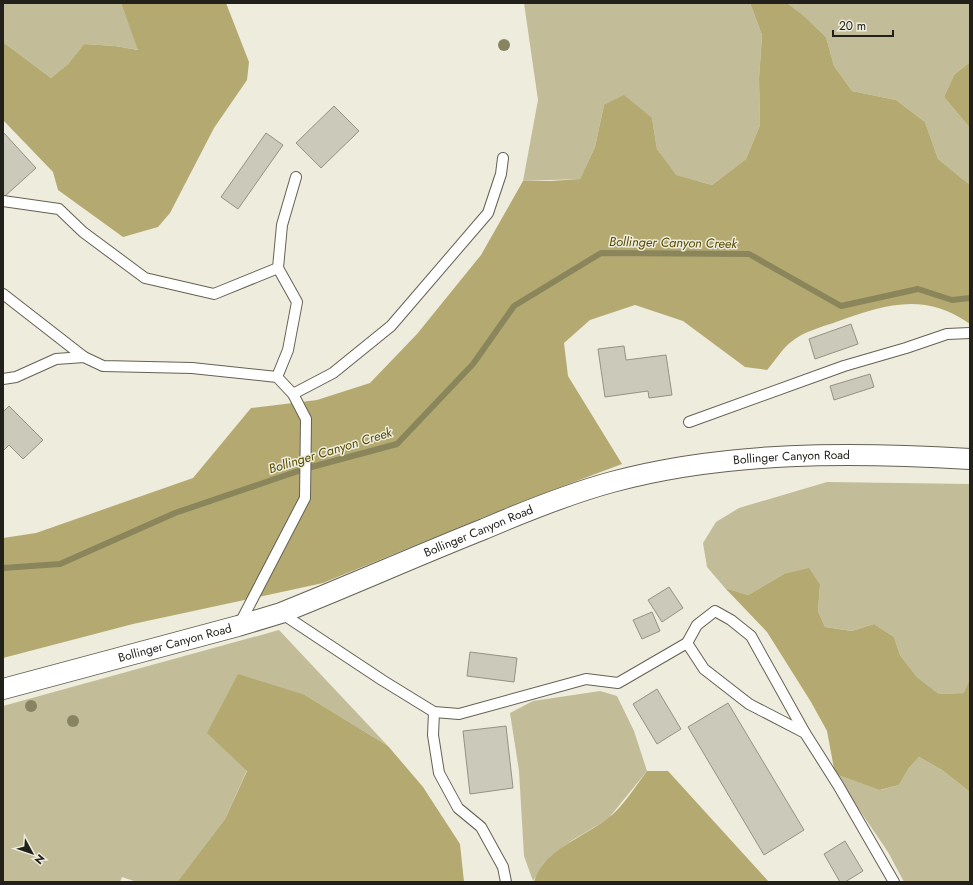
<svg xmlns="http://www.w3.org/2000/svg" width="973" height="885" font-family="Jost,sans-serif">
	<rect width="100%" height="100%" fill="#eeecdc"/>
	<!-- green -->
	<g fill="#c2bc98">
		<polygon points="3,3 121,3 139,50 115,46 84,44 68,64 51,78 3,42"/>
		<polygon points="524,3 750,3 762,35 759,78 760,125 746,159 712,185 675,175 657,149 652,118 604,105 595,147 580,179 523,181 538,100"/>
		<polygon points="787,3 970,3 970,62 954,75 944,97 970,128 970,185 938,159 925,122 896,100 852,91 834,66 826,37 803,15"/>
		<polygon points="827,482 970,484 970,679 965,693 939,694 917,677 900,655 894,637 874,624 852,631 825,627 818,611 820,585 784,574 748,595 725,588 707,567 703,543 716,522 739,508"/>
		<polygon points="279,630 388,746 305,695 208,733 247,770 225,819 177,882 137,882 122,877 120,882 3,882 3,706"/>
		<polygon points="600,691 617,696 634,731 647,771 608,819 571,841 544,863 533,881 524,856 519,771 510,713 533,701"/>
		<polygon points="919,757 942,770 970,792 970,882 904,882 888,852 835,774 881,790 899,785 909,768"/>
	</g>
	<!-- forest -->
	<g fill="#b4aa71">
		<polygon points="121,3 226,3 249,62 247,80 214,128 170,213 158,227 123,237 58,190 53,172 3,120 3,42 51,78 68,64 84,44 115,46 138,50"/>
		<path d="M750 3H787L803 15 826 37 834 66 852 91 896 100 925 122 938 159 970 185V324C924 291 883 305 836 322 821 327 803 332 791 342 782 349 775 361 767 370L745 367 683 321 635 305 590 320 564 343 568 376 622 464 526 500 323 583 133 624 3 658V538L36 533 193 478 251 408 317 400 370 383 417 334 481 255 523 181H550L580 179 595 147 604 105 624 95 652 118 657 149 676 175 712 185 746 159 760 125 759 78 762 35Z"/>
		<polygon points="970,62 970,128 944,97 954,75"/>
		<polygon points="809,568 820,585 818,611 825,627 852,631 874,624 894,637 900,655 917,677 939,694 964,693 970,679 970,792 942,770 919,757 909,768 899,785 880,790 835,774 827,731 811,702 767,632 725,588 748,595 784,574"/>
		<polygon points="238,674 305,695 388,746 423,787 460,844 464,882 177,882 225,819 247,771 207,733"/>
		<path d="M647 771H668L769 882H534C542 851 584 837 607 819 623 807 635 787 647 771Z"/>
	</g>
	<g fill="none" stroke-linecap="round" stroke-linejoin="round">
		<!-- stream -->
		<polyline stroke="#8b855b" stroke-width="6" points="3,568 60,564 175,513 304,469 397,444 473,364 514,306 601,253 749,254 841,306 918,289 952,300 970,298"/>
	</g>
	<!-- building -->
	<g fill="#cbc9ba" stroke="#959284">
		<polygon points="334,106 359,131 321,168 296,143"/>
		<polygon points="3,132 36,168 4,197 3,196"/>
		<polygon points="266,133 283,145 238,209 221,197"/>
		<polygon points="851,324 858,344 815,359 809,339"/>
		<polygon points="624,346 626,360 666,355 672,395 649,398 648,391 605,397 598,349"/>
		<polygon points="870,374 874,387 834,400 830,386"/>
		<polygon points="9,406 43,440 23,459 9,445 3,451 3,412"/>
		<polygon points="669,587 683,608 662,622 648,600"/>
		<polygon points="652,612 660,631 642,639 633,620"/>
		<polygon points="470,652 517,658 514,682 467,676"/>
		<polygon points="657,689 681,729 657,744 633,704"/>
		<polygon points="728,703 804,830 764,855 688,727"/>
		<polygon points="506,726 513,788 470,794 463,731"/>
		<polygon points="845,841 863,871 845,882 840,882 824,854"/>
	</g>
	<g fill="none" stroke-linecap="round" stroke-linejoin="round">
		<defs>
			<g id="lane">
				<polyline points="3,201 59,209 83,232 145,278 214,294 278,268"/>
				<polyline points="3,294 84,357"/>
				<polyline points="277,377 288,350 297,302 278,268 282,225 296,177"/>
				<polyline points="3,379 16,377 56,359 84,357 103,366 192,368 277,377 293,394 306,419 305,498 239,625"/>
				<polyline points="293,394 333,373 391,326 488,213 501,174 503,158"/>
				<polyline points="689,422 844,366 906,348 947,334 970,333"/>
				<polyline points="281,613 382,680 434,712 459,714 586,679 618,683 687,643 704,669 749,704 805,733 838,785 894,882"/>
				<polyline points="687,643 697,625 715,611 731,620 751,636 805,733"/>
				<polyline points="434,712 433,735 439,773 458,808 481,827 503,867 506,882"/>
			</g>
			<g id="street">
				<path id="s1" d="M3 689 238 626 281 613C349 586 416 556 484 529 526 511 568 494 612 482 727 451 852 452 970 459"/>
			</g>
		</defs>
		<!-- lane casing -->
		<use href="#lane" stroke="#646154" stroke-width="12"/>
		<!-- street casing -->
		<use href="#street" stroke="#646154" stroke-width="22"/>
		<!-- lane -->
		<use href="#lane" stroke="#fff" stroke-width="10"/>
		<!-- street -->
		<use href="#street" stroke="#fff" stroke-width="20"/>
	</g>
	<!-- trees -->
	<g fill="#888463">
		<circle cx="504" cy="45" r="6"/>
		<circle cx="31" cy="706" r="6"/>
		<circle cx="73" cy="721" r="6"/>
	</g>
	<g text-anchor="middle" stroke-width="3" stroke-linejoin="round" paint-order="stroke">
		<!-- street labels -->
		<g font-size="12" fill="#21201b" stroke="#eeecdc">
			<text dy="4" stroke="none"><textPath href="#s1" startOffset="826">Bollinger Canyon Road</textPath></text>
			<text dy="4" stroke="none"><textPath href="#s1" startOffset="502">Bollinger Canyon Road</textPath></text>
			<text dy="4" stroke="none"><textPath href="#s1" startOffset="178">Bollinger Canyon Road</textPath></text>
		</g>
		<!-- water labels -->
		<g font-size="13" font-style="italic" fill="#574c02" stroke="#eeecdc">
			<text transform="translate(673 242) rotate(1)" y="5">Bollinger Canyon Creek</text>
			<text transform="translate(330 450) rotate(-17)" y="5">Bollinger Canyon Creek</text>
		</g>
	</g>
	<!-- border -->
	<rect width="973" height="885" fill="none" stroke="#21201b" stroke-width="8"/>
	<!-- north arrow -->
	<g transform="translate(32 853) rotate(130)" stroke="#eeecdc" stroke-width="3" paint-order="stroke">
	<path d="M0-3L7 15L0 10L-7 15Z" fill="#21201b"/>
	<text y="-6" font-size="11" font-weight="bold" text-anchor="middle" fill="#21201b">N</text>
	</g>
	<!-- scale -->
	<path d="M833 30v6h60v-6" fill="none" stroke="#21201b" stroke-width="2"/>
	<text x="839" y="30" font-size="12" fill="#21201b" stroke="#eeecdc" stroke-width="3" paint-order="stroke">20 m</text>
</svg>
